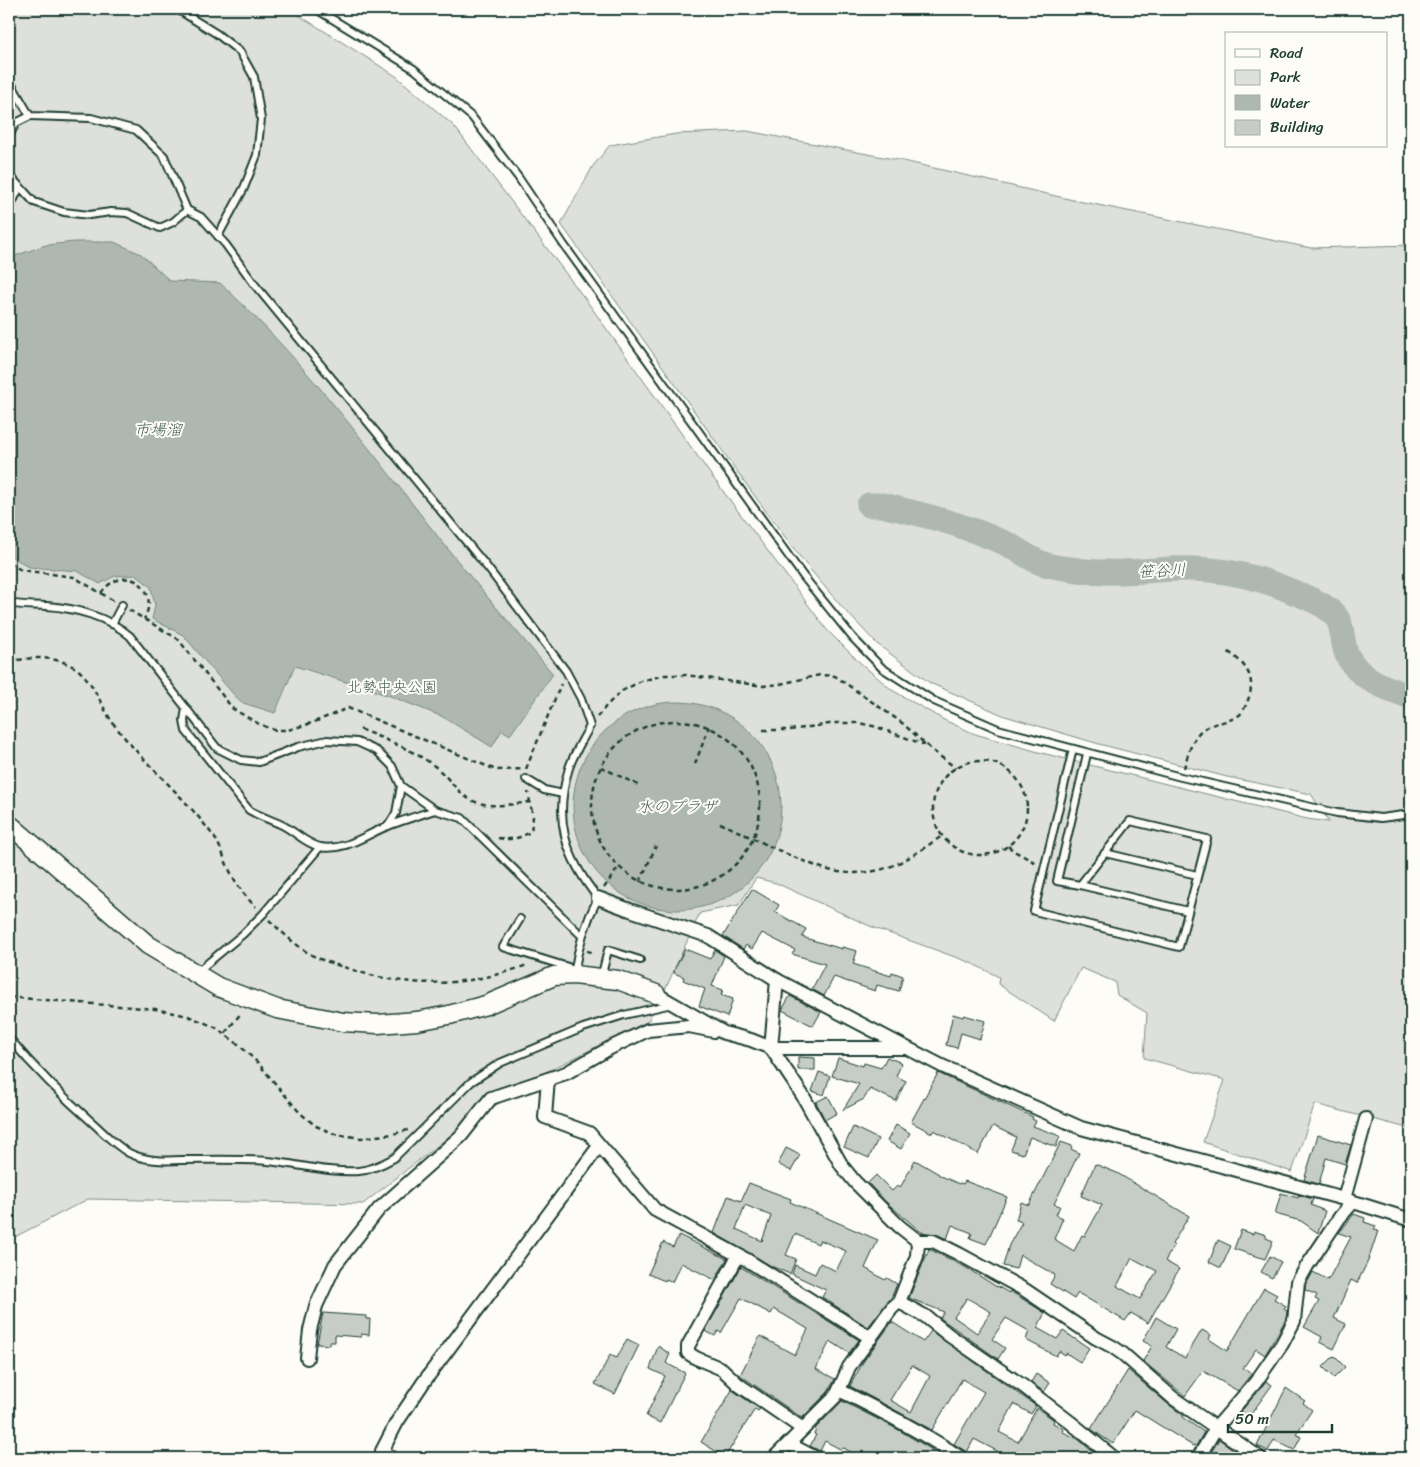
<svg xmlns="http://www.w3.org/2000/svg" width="1420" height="1467" font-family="Sriracha,'Klee One',sans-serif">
	<rect width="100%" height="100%" fill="#fdfcf7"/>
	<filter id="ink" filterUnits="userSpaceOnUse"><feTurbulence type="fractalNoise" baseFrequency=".02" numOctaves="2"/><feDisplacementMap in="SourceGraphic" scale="10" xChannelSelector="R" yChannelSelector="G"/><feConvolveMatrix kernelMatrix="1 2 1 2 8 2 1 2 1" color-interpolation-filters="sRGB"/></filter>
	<g filter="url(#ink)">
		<!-- green -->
		<polygon fill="#dde0db" stroke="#7e8e88" points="9,9 289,9 396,76 454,126 586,300 711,475 827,630 857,660 892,690 944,720 975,734 1042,753 1307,819 1329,822 1311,794 1227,777 1099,744 1005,716 930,683 877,644 841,606 803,561 751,491 561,224 593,166 610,145 676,134 747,131 899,160 1073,200 1311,248 1411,245 1411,1129 1315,1104 1292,1172 1203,1142 1225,1080 1144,1058 1147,1013 1117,995 1115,982 1081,968 1054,1021 998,984 999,977 969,962 872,927 776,883 756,878 739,905 700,913 665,990 648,1021 548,1071 455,1132 363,1204 88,1199 9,1240"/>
		<!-- water -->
		<g fill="#aeb8b1" stroke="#75877f">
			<path d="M75 242H114L141 254 170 281 220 283C303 359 370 450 439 538 476 585 515 629 553 674L510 735 502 730 492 747 443 717 390 696 295 666 275 713 240 702 183 635 152 619 155 606 151 587 136 575 115 576 100 584 77 571 29 567 9 555V258L46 245Z"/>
			<circle cx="677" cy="806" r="104"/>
		</g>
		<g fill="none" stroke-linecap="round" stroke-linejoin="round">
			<!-- river -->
			<path stroke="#aeb8b1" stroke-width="25" d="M869 505H882C910 512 939 518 966 528 979 532 992 538 1005 543 1017 549 1029 558 1041 563 1050 566 1062 568 1071 569 1100 574 1129 572 1158 570 1205 566 1248 572 1291 591 1307 598 1334 606 1340 624 1343 635 1343 647 1348 657 1360 680 1389 689 1411 697"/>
		</g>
		<!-- building -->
		<g fill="#c6cdc7" stroke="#1f3d34" fill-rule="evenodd">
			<polygon points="752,889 779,905 775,912 806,929 802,937 842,949 842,947 857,951 853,964 891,976 892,972 903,976 899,991 877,985 875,991 834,977 824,996 812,989 825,964 792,954 795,950 762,933 752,949 746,945 743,949 723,936"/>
			<polygon points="685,949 710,959 715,950 724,956 712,986 723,990 721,995 733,999 727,1017 699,1006 705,989 683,980 684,977 674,973 675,968"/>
			<polygon points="790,996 821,1012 813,1026 782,1010"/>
			<polygon points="953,1014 963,1017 964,1015 985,1021 980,1039 961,1033 957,1048 946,1045"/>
			<polygon points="798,1057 815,1058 815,1070 798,1070"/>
			<polygon points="887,1057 902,1063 896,1076 906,1081 896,1101 870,1089 864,1099 843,1110 859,1084 832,1076 838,1058 863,1066 864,1063 881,1068"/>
			<polygon points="819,1072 830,1076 824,1095 812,1091"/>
			<polygon points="938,1073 1033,1117 1032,1119 1036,1121 1033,1126 1060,1136 1056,1147 1030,1137 1023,1154 1011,1150 1016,1137 993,1126 978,1154 934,1130 932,1133 911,1122"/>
			<polygon points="828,1096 837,1113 825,1120 816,1102"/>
			<polygon points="896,1125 910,1133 901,1149 887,1141"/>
			<polygon points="853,1127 878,1139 869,1158 844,1147"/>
			<polygon points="1318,1135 1351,1145 1345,1164 1326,1158 1319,1184 1304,1180"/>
			<path d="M1061 1142 1072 1146 1071 1149 1079 1153 1054 1204 1060 1206 1056 1215 1063 1218 1054 1239 1074 1251 1082 1235 1085 1236 1102 1205 1081 1196 1095 1164 1117 1173 1189 1216 1172 1244 1174 1246 1165 1261 1179 1269 1148 1323 1131 1313 1125 1321 1078 1293 1074 1299 1050 1284 1055 1275 1020 1255 1016 1269 1003 1266 1009 1245 1022 1222 1016 1220 1021 1202 1029 1205ZM1132 1258 1157 1271 1140 1299 1117 1286Z"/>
			<polygon points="786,1148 800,1155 791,1171 778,1164"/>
			<polygon points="915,1160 939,1174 939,1175 959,1184 960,1183 963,1184 965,1181 1007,1197 986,1244 970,1238 972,1233 952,1225 947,1239 936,1234 921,1232 886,1202 868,1183 876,1175 892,1191 898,1185 900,1188"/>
			<path d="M749 1183 791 1199 790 1202 878 1240 865 1268 885 1280 887 1278 897 1284 891 1298 868 1327 822 1297 826 1290 792 1274 795 1265 815 1274 820 1263 836 1271 846 1251 820 1240 818 1244 795 1234 786 1255 796 1259 790 1274 773 1267 714 1233 728 1196 741 1201ZM745 1205 771 1216 762 1241 736 1229Z"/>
			<polygon points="1281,1193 1298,1198 1299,1195 1313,1199 1311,1205 1325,1211 1318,1233 1301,1221 1275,1214"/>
			<polygon points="1354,1214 1365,1218 1364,1222 1376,1226 1374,1229 1378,1231 1368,1261 1357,1283 1351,1280 1334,1318 1346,1324 1334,1349 1320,1342 1322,1337 1304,1327 1319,1301 1315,1299 1317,1295 1305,1290 1306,1285 1313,1272 1328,1280 1351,1237 1339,1233"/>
			<polygon points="1241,1230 1253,1234 1254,1231 1266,1235 1266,1238 1273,1241 1265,1259 1234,1249"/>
			<polygon points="679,1235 727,1259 715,1280 681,1263 672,1282 666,1279 665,1281 648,1274 663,1242 673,1247"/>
			<polygon points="1218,1240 1231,1246 1221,1268 1209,1262"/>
			<path d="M929 1249 965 1267 997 1287V1286L1009 1293 1010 1291 1045 1313 1037 1328 1057 1339 1063 1331 1089 1348 1080 1362 1066 1353 1065 1355 1059 1351 1056 1356 1026 1340 1029 1331 1006 1318 992 1339 1005 1348 998 1359 940 1318 944 1312 909 1298ZM967 1298 991 1312 977 1333 954 1317Z"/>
			<polygon points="1270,1256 1281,1262 1272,1278 1261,1272"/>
			<polygon points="741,1267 859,1340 849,1353 830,1341 816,1369 835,1379 828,1392 802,1418 740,1375 760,1336 795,1355 808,1329 774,1309 771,1314 741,1298 721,1333 718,1331 715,1336 705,1331"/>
			<polygon points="1264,1288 1277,1295 1274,1299 1286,1306 1284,1309 1287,1311 1286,1319 1265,1355 1256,1349 1243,1368 1252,1373 1238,1391 1203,1371 1185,1396 1143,1361 1152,1346 1143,1341 1156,1317 1176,1329 1166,1347 1185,1358 1202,1330 1211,1335 1209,1339 1227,1351"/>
			<polygon points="323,1313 366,1316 366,1319 370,1319 369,1335 361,1334 361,1337 335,1335 335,1342 329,1342 329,1345 317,1344"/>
			<path d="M892 1322 923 1342 931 1331 1036 1406 1031 1414 1014 1404 999 1432 1018 1442 1037 1408 1054 1420 1053 1423 1064 1429 1063 1432 1078 1439 1093 1452 1091 1458H992L997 1451 974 1439 967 1452 954 1444 984 1392 962 1379 932 1430 850 1386 863 1362ZM912 1365 930 1376 911 1412 890 1400Z"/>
			<polygon points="627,1339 639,1345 615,1394 595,1384 610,1355 617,1358"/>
			<polygon points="658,1346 670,1354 666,1363 685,1373 660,1423 646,1416 665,1376 650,1369"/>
			<polygon points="1334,1356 1345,1367 1334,1378 1323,1367"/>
			<polygon points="1128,1370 1168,1404 1184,1416 1183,1418 1204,1432 1196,1446 1194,1445 1193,1446 1135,1410 1113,1444 1091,1429"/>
			<polygon points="1036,1374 1050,1383 1044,1392 1031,1382"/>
			<polygon points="1266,1381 1272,1385 1246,1421 1238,1415"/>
			<polygon points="1286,1388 1305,1401 1303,1403 1312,1410 1296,1434 1301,1437 1294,1450 1274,1440 1268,1451 1257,1446"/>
			<polygon points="732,1390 760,1409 758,1411 755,1409 725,1457 701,1442"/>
			<polygon points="842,1401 897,1429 946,1458 860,1458 844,1448 840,1449 825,1441 820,1451 810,1446 816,1435 814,1434 816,1430 815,1429"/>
			<polygon points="1219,1439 1230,1447 1245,1458 1212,1458 1209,1456"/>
		</g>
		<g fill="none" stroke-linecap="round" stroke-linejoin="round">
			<defs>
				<g id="lane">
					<polyline points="177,9 217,34 240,52 254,77 261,119 257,155 244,188 218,236"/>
					<polyline points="316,9 414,69 472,117 518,177 564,245 803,576 853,638 882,668 934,701 998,729 1181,777 1337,813 1381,818 1411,814"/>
					<path d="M9 80 30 116 91 118 136 130 164 156 187 210 201 217 226 245 255 285 487 567 566 671 581 699 590 726C583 739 574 753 569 768 553 819 565 857 598 898 585 923 578 947 574 974"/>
					<polyline points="9,136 16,123 30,116"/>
					<polyline points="9,173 10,176 34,202 64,212 89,215 111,212 127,213 160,228 173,222 187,210"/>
					<polyline points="9,209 20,187"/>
					<polyline points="9,239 10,246"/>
					<path d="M9 603C22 606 34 605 47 606 76 608 108 617 130 636L217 748 241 760 259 762 298 747 327 740 357 742 377 751 392 766 401 786 435 810 462 818 582 936"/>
					<polyline points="112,624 122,605"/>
					<path d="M186 708 184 721 186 731 249 810C259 816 269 819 280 824 294 830 304 843 320 847 344 852 367 834 388 826 404 820 420 815 435 810"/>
					<polyline points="1073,749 1034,911 1179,947 1207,839 1130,821 1080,885 1057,881 1087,754"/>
					<polyline points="526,779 544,790 563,794"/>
					<polyline points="388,826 396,813 401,786"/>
					<polyline points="1105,853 1197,875"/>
					<polyline points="1080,885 1188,911"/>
					<polyline points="520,919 503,947 568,967 572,972"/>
					<polyline points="197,972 243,934 263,914 320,847"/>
					<polyline points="601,978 608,950 640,960"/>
					<path d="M9 1038C35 1069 63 1097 94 1124 105 1134 116 1146 129 1153 145 1161 163 1161 181 1160 210 1160 239 1159 268 1161 298 1164 328 1173 359 1171 371 1170 383 1164 394 1158L471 1082 500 1063 583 1028 624 1015 672 1004"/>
				</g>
				<g id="street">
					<polyline points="598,898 630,910 708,936 777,980 905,1047"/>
					<polyline points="777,980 771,1048 803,1096 842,1166 855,1182 899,1226 918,1241 933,1241 959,1254 1025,1290 1096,1338 1113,1347 1123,1354 1173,1398 1260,1458"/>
					<polyline points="656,994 724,1033 751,1040 771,1048 907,1048 942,1066 1081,1128 1344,1199 1411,1220"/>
					<polyline points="714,1031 689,1026 648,1030 610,1048 566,1073 548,1079 545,1117 589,1133 655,1210 747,1260 871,1338"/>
					<polyline points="1344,1199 1366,1119"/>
					<polyline points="738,1256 688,1346 688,1353 696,1358 722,1369 739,1385 803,1429"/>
					<polyline points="899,1302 925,1316 950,1336 1023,1386 1070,1422 1114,1458"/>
					<polyline points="307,1358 310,1330 316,1306 335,1265 379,1209 461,1136 491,1098 548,1079"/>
					<path d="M839 1390C881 1411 922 1432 961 1458"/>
					<polyline points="789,1444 816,1458"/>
					<polyline points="392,1458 382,1451 397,1422 423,1383 599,1146"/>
					<polyline points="774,1458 835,1397 839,1390 849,1367 892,1308 899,1302 917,1256 918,1241"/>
					<polyline points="1198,1458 1216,1428 1255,1383 1282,1344 1294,1321 1298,1282 1307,1266 1340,1217 1353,1202"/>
				</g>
				<polyline id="secondary" points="9,824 148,945 218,987 277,1009 343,1022 378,1024 417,1021 449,1015 486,1005 554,976 574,975 618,980 656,994"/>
			</defs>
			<!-- lane casing -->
			<use href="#lane" stroke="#1f3d34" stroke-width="10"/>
			<!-- street casing -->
			<use href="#street" stroke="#1f3d34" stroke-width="16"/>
			<!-- secondary casing -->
			<use href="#secondary" stroke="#1f3d34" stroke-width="21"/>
			<!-- path -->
			<g stroke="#1f3d34" stroke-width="2.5" stroke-dasharray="5 4" stroke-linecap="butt">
				<polyline points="9,563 21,570 74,577 114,601"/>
				<path d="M101 593C123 562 162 586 144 619"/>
				<polyline points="129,610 178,639 233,709 259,724 274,730 288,730 312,723 348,708 496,770 524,769"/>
				<path d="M9 662C30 657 51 655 72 666 92 676 100 705 113 723 144 765 186 796 216 840 221 848 224 858 228 867 235 882 244 896 256 907"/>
				<polyline points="597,717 608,704 622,691 641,681 665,675 686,675 763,686 780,684 820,675 835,676 901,722 933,751 956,768"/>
				<circle cx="676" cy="805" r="84"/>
				<path d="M360 729C385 740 412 749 433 765 444 773 451 783 460 792 479 811 507 805 530 802"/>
				<polyline points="763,730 790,730 836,723 859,723 877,727 925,745"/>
				<circle cx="980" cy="808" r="47"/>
				<polyline points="695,764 709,727"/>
				<polyline points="601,767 638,785"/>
				<path d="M1184 768C1187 758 1192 737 1202 730 1213 722 1227 723 1238 716 1243 713 1246 705 1248 700 1257 677 1245 663 1227 651"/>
				<polyline points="526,769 561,684"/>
				<path d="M720 823C754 838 789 857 825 869 844 875 871 874 889 867 908 860 925 847 942 836"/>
				<path d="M498 838C511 840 520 839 531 831L533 817 528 792"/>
				<polyline points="1008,846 1014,851 1036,863"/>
				<polyline points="640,882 656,846"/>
				<polyline points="604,888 618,868"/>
				<path d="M269 920C282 932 295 945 310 954 322 961 337 965 350 969 410 989 467 987 527 965"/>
				<polyline points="587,951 595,953"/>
				<polyline points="9,997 155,1009 188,1016 215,1027 238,1044 258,1063 300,1113 316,1126 335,1134 361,1138 393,1134 408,1130"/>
				<polyline points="225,1033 242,1012"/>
				<polyline points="366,1458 372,1457"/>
			</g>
			<!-- lane -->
			<use href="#lane" stroke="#fdfcf7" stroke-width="6"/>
			<!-- street -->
			<use href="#street" stroke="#fdfcf7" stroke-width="12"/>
			<!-- secondary -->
			<use href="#secondary" stroke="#fdfcf7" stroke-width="18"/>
		</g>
	</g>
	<g text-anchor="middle" stroke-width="4" stroke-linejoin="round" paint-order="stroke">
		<!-- park labels -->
		<g font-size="15" fill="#455e55" stroke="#fdfcf7">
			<text x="392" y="692">北勢中央公園</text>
		</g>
		<!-- water labels -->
		<g font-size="16" font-style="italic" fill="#435c53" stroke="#fdfcf7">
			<text x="158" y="435">市場溜</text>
			<text transform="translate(1162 570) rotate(-3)" y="6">笹谷川</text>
			<text x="677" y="812">水のプラザ</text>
		</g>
	</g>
	<!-- margin -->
	<rect width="1420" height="1467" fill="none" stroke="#fdfcf7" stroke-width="30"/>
	<rect x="15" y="15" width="1390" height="1437" fill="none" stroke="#1f3d34" stroke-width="2" filter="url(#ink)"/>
	<!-- legend -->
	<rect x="1225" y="32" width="162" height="115" fill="#fdfcf7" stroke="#a4b0a9"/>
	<rect x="1235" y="49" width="25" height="8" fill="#fdfcf7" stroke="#a4b0a9"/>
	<text x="1270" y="58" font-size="15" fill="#1f3d34">Road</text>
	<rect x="1235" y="70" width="25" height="15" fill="#dde0db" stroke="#a4b0a9"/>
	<text x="1270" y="82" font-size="15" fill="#1f3d34">Park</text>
	<rect x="1235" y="95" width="25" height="15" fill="#aeb8b1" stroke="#a4b0a9"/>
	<text x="1270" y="108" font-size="15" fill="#1f3d34">Water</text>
	<rect x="1235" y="120" width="25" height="15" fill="#c6cdc7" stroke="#a4b0a9"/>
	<text x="1270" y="132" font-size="15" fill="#1f3d34">Building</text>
	<!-- scale -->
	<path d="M1228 1424v8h104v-8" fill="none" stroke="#1f3d34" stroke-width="2.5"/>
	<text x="1235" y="1424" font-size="15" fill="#1f3d34" stroke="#fdfcf7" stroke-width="4" paint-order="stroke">50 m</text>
</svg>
